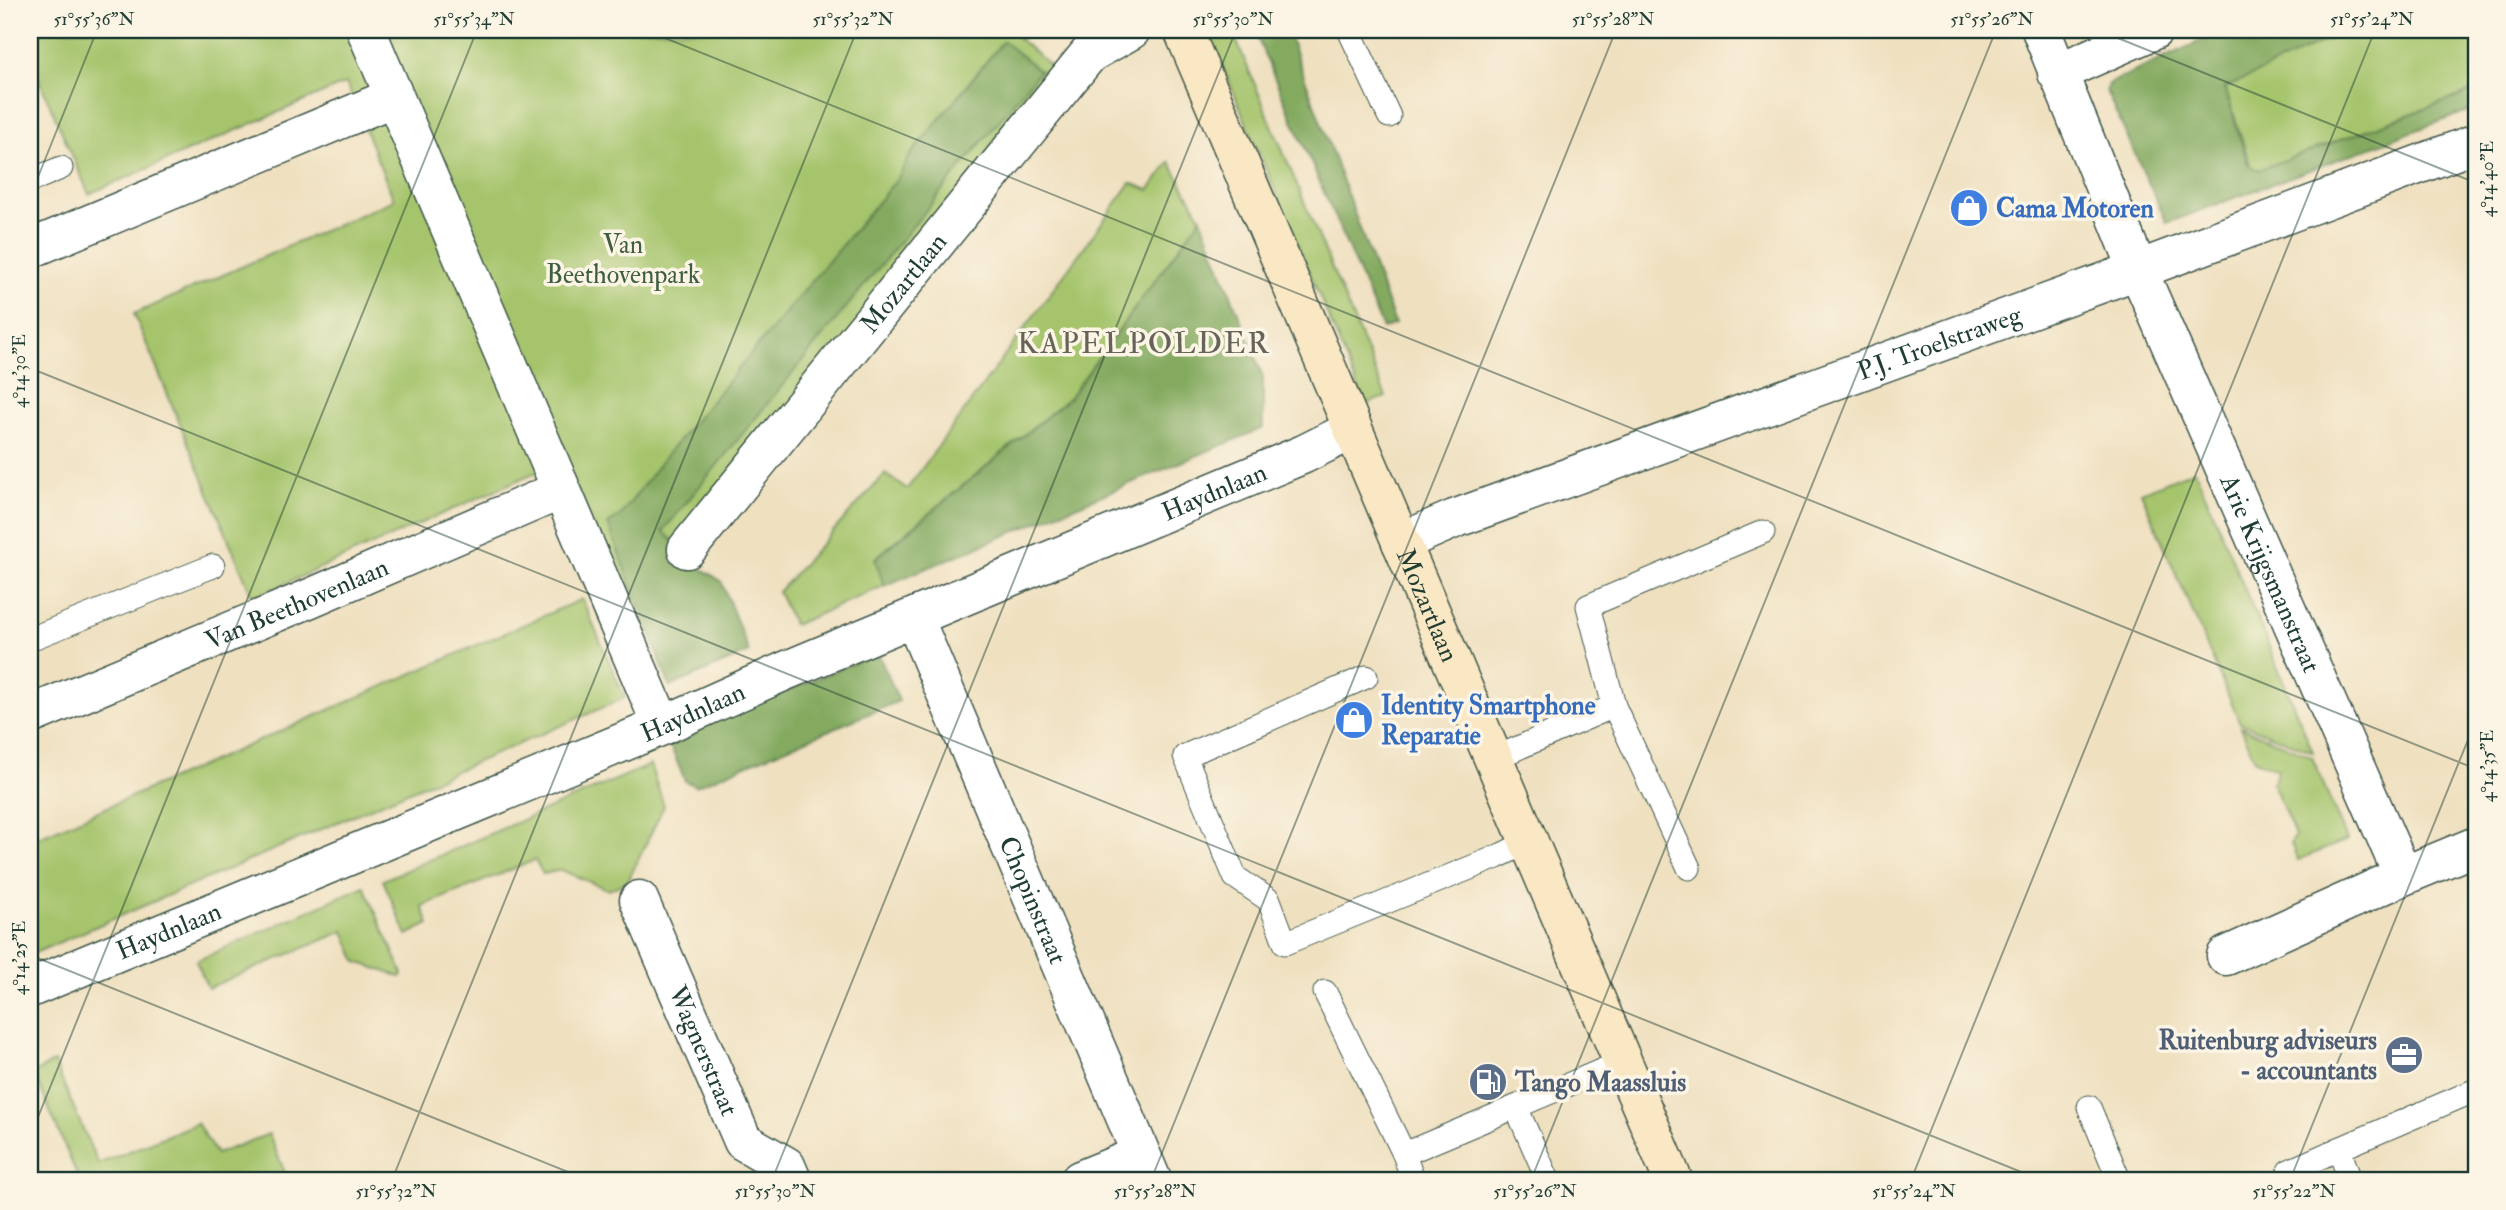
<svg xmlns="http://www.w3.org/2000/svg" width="2506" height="1210" font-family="'IM FELL Double Pica',serif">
	<rect width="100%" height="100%" fill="#fcf5e5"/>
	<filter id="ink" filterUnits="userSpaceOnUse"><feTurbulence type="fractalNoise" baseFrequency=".0143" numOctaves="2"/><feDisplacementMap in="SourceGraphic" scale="14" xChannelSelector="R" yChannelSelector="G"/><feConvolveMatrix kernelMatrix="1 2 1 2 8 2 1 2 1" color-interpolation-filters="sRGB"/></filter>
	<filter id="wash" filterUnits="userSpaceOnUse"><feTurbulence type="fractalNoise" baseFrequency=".00686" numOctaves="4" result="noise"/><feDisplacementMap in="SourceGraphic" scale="28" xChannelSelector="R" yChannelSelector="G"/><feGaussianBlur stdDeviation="1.57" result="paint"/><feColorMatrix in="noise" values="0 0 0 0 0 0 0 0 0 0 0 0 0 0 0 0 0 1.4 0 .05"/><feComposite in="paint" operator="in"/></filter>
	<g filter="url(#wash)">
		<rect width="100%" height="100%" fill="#efe0c0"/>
		<!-- green -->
		<g fill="#a5c46c" stroke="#628050" stroke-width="2">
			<polygon points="30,30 1052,30 1018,38 1063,77 610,642 536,472 253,598 134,314 394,200 346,83 89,194 30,59"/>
			<polygon points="1215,30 1232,30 1386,397 1365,404 1208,32"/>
			<polygon points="2343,30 2476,30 2476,90 2258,170 2251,167 2225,87 2342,33"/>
			<polygon points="1170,162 1201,218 1069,398 875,558 884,586 794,625 778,592 885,474 907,489 1131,183 1149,190"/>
			<polygon points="2195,470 2313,752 2240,723 2141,492"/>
			<polygon points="582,599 625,698 30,955 30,841"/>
			<polygon points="2241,727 2312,757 2347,840 2298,860 2291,844 2295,835 2273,784 2278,769 2255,760"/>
			<polygon points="650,765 664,806 628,881 609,890 561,870 543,874 535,860 422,906 429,924 407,935 383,880"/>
			<polygon points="364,886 403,974 401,977 357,962 344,931 208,988 196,961"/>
			<polygon points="54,1062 98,1164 197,1123 216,1154 269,1134 288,1180 79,1180 34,1073"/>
		</g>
		<!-- forest -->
		<g fill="#84aa60" stroke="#52744a" stroke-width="2">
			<polygon points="1254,30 1287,30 1395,324 1383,329"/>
			<polygon points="2224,30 2343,30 2342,33 2225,88 2248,164 2258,170 2476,90 2476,108 2167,223 2106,91 2108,84"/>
			<polygon points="1003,41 1040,71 663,531 701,568 721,581 749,652 670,687 608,524 620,516 663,459 898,178 910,155"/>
			<polygon points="1201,218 1263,377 1263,428 884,586 875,559 1069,398"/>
			<polygon points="878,653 899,701 696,786 685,781 668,740"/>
		</g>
	</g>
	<g filter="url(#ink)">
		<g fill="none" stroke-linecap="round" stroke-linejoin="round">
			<defs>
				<g id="lane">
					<polyline points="1349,30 1389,116"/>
					<polyline points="30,181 61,168"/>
					<polyline points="30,639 213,566"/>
					<polyline points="1366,677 1185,756 1235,877 1269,900 1285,943 1497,857 1530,841"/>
					<polyline points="1495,758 1614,706"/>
					<polyline points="1689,868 1614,706 1588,606 1763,532"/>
					<polyline points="1325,992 1404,1154 1413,1180"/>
					<polyline points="1516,1107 1548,1180"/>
					<polyline points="2089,1107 2119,1180"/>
					<polyline points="1404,1154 1622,1062"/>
					<polyline points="2289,1171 2339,1149"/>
					<polyline points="2350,1180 2339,1149 2476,1090"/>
				</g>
				<g id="street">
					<polyline points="366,30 662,726"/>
					<path id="s1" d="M2041 30 2138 270 2403 876"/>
					<polyline points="2057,73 2154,30"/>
					<polyline points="30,249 394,97"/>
					<path id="s2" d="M1401 542 1454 519 2138 270 2476 143"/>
					<path id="s3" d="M687 549 1089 54 1131 30"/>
					<path id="s4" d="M914 618 1152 1180"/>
					<path id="s5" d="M30 715 301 602 561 490"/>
					<path id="s6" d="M639 900 743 1141 786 1166 792 1180"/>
					<polyline points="2226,956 2403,876 2476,846"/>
					<path id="s7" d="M30 988 662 726 785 671 1304 454 1352 430"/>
					<polyline points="1080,1180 1141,1155"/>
				</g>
				<g id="secondary">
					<path id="s8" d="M1183 30 1673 1180"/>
				</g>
			</defs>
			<!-- lane casing -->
			<use href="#lane" stroke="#3e5549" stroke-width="25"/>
			<!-- street casing -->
			<use href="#street" stroke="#3e5549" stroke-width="41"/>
			<!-- secondary casing -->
			<use href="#secondary" stroke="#3e5549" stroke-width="41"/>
			<!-- lane -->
			<use href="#lane" stroke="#fff" stroke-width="23"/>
			<!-- street -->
			<use href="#street" stroke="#fff" stroke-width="38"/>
			<!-- secondary -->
			<use href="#secondary" stroke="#fae7c3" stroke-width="38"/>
		</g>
	</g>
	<!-- ticks -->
	<path fill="none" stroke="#1f3d34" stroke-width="2" stroke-opacity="0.45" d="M645 30 2476 769M2098 30 2476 183M30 197 97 30M30 368 2041 1180M30 955 588 1180M30 1137 477 30M392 1180 857 30M772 1180 1236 30M1151 1180 1616 30M1531 1180 1996 30M1911 1180 2375 30M2290 1180 2476 720"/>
	<!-- icons -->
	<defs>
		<symbol id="shop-disc" viewBox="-11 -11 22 22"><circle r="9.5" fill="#3f7fe0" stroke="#fcf5e5"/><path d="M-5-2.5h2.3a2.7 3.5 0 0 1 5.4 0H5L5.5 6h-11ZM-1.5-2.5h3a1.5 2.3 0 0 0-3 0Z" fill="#fff"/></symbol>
		<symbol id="office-disc" viewBox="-11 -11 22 22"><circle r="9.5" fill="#5c6f8a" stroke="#fcf5e5"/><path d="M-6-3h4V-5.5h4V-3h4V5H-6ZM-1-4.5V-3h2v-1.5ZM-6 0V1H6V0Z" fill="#fff"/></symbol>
		<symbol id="fuel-disc" viewBox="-11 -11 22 22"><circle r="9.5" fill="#5c6f8a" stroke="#fcf5e5"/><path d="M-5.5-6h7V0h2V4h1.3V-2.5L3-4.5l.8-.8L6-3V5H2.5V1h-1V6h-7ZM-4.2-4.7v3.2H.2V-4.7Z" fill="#fff"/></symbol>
	</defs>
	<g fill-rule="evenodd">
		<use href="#shop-disc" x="1947" y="186" width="44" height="44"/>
		<use href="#shop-disc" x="1332" y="698" width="44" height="44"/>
		<use href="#office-disc" x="2382" y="1033" width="44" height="44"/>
		<use href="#fuel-disc" x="1466" y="1060" width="44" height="44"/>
	</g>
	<g text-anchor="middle" stroke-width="7" stroke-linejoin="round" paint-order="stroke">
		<!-- shop labels -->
		<g font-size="26" font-weight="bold" fill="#366cbe" stroke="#fcf5e5" text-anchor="start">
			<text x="1996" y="217">Cama Motoren</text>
			<text x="1381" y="714">Identity Smartphone<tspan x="1381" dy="30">Reparatie</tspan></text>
		</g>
		<!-- park labels -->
		<g font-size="26" fill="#405f42" stroke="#fcf5e5">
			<text x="623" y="253">Van<tspan x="623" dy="30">Beethovenpark</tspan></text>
		</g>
		<!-- street labels -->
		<g font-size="26" fill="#1f3d34" stroke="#fcf5e5">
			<text dy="9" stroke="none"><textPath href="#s3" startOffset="343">Mozartlaan</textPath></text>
			<text dy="9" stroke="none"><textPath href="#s2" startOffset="574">P.J. Troelstraweg</textPath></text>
			<text dy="9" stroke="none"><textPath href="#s7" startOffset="1284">Haydnlaan</textPath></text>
			<text dy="9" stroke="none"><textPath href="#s1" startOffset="590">Arie Krijgsmanstraat</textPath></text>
			<text dy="9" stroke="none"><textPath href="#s5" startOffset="289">Van Beethovenlaan</textPath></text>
			<text dy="9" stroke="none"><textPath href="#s8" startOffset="625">Mozartlaan</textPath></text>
			<text dy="9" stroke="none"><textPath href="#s7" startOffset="718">Haydnlaan</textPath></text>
			<text dy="9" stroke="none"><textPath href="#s4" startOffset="306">Chopinstraat</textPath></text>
			<text dy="9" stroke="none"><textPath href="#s7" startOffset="150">Haydnlaan</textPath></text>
			<text dy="9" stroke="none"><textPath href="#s6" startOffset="164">Wagnerstraat</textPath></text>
		</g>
		<!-- service labels -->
		<g font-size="26" font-weight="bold" fill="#4e5e75" stroke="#fcf5e5" text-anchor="end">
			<text x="2377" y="1049">Ruitenburg adviseurs<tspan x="2377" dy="30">- accountants</tspan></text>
			<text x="1515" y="1091" text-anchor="start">Tango Maassluis</text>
		</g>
		<!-- quarter labels -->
		<g font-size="30" letter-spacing="2" fill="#666458" stroke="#fcf5e5">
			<text x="1144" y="353">KAPELPOLDER</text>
		</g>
	</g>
	<!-- margin -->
	<rect width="2506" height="1210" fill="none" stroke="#fcf5e5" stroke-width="77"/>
	<rect x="38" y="38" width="2430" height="1134" fill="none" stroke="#1f3d34" stroke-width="2.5"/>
	<g font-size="18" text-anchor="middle" fill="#1f3d34">
		<text x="94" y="25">51°55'36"N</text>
		<text x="474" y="25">51°55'34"N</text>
		<text x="853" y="25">51°55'32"N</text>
		<text x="1233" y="25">51°55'30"N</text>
		<text x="1613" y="25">51°55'28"N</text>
		<text x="1992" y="25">51°55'26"N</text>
		<text x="2372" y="25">51°55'24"N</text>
		<text transform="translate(2487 179) rotate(-90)" y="6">4°14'40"E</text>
		<text transform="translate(19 371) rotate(-90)" y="6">4°14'30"E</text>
		<text transform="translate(2487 766) rotate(-90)" y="6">4°14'35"E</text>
		<text transform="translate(19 958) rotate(-90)" y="6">4°14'25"E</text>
		<text x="396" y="1197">51°55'32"N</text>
		<text x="775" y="1197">51°55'30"N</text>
		<text x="1155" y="1197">51°55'28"N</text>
		<text x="1535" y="1197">51°55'26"N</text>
		<text x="1914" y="1197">51°55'24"N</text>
		<text x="2294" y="1197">51°55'22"N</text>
	</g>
</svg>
